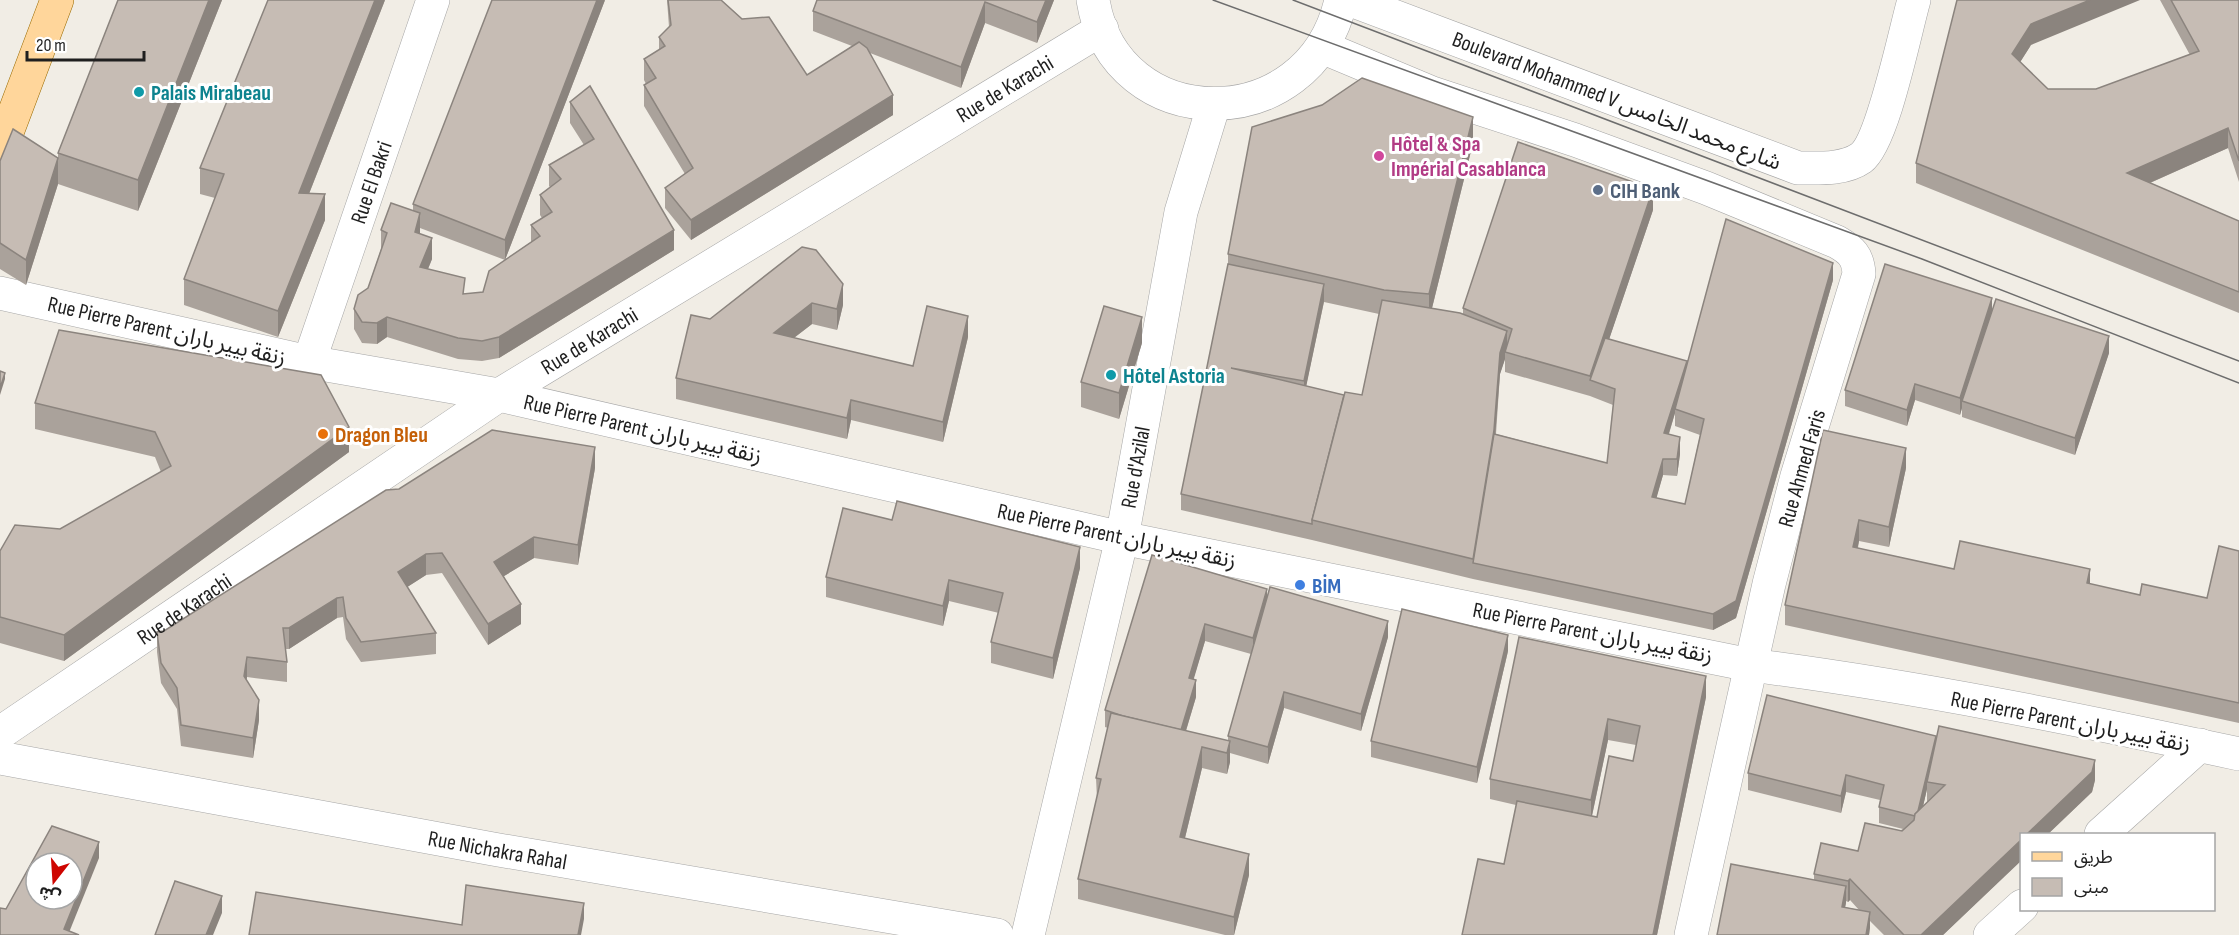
<svg xmlns="http://www.w3.org/2000/svg" width="2239" height="935" font-family="'Sofia Sans Condensed','Noto Sans Arabic',sans-serif">
	<rect width="100%" height="100%" fill="#f1ede5"/>
	<g fill="none" stroke-linecap="round" stroke-linejoin="round">
		<defs>
			<g id="minor">
				<path d="M1093 0C1115 137 1310 139 1341 0"/>
				<path d="M1351 0 1798 168C1818 168 1844 170 1861 158 1883 142 1905 31 1914 0"/>
				<path d="M1322 47 1432 93 1575 140 1706 188 1837 242C1851 250 1858 256 1859 274L1797 476 1769 584 1691 935"/>
				<path d="M0 293 309 362 499 395 1122 538 1750 665C1914 686 2077 719 2239 754"/>
				<path id="s1" d="M309 362 433 0"/>
				<path id="s2" d="M0 733 499 395 1102 29"/>
				<path id="s3" d="M0 758 493 849 997 935"/>
				<polyline points="2101,834 2200,745"/>
				<path id="s4" d="M1028 935 1122 538 1181 212 1214 104"/>
				<polyline points="1990,935 2022,906"/>
			</g>
			<polyline id="major" points="0,151 57,0"/>
		</defs>
		<!-- minor casing -->
		<use href="#minor" stroke="#a6a6a6" stroke-width="34"/>
		<!-- major casing -->
		<use href="#major" stroke="#9a6b00" stroke-width="34"/>
		<!-- minor -->
		<use href="#minor" stroke="#fff" stroke-width="33"/>
		<!-- major -->
		<use href="#major" stroke="#ffd69b" stroke-width="33"/>
		<!-- tram -->
		<g stroke="#6d6d6d" stroke-width="1.5">
			<polyline points="1213,0 1922,259 2239,383"/>
			<polyline points="1293,0 2239,361"/>
		</g>
	</g>
	<!-- wall -->
	<g fill="#aaa29b" fill-rule="evenodd">
		<polygon points="118,0 222,0 138,211 58,184 26,285 0,269 0,161 58,158 58,153"/>
		<polygon points="385,0 309,194 325,220 278,337 184,305 184,279 215,198 200,194 200,168"/>
		<path d="M605 0 505 260 531 242V225L542 218 540 215V195L550 187 549 186V165L584 145 570 123V102L674 250 499 358 482 361 458 359 387 337 377 344 362 343 354 329V309L368 288 381 249V230L413 211V204ZM420 228 505 260 483 292 465 294 428 269 432 259 420 234Z"/>
		<polygon points="667,0 721,0 807,75 852,46 813,31 813,11 817,0 1054,0 1037,43 985,23 961,88 870,53 893,115 691,240 665,208 665,188 685,174 644,106 644,85 646,84 644,80 644,59 659,50 659,37 669,27"/>
		<polygon points="2160,0 2239,0 2239,182 2228,148 2150,183 2239,221 2239,313 1916,183 1916,163 2031,45 2020,62 2048,89 2096,89 2190,55"/>
		<path d="M1473 143 1432 308 1463 314V308L1653 210 1609 339 1687 367 1833 280 1736 618 1713 630 1473 579 1312 540 1181 510V494L1228 264V254ZM1324 302 1379 314 1362 395H1344L1306 386ZM1505 359V372L1590 396 1613 405 1607 463 1496 434 1500 374ZM1675 413V426L1700 435 1685 504 1656 498 1663 475 1677 476 1680 454 1669 434Z"/>
		<polygon points="802,247 843,305 837,330 812,324 794,338 913,366 968,337 943,442 851,420 847,439 676,399 676,378 710,319"/>
		<polygon points="1992,313 2109,353 2075,455 1962,417 1962,408 1960,415 1915,400 1907,426 1845,406 1845,390"/>
		<polygon points="1142,343 1119,419 1081,407 1081,382"/>
		<polygon points="35,403 349,452 64,661 0,643 0,551 60,529 161,472 155,457 35,429"/>
		<polygon points="595,468 578,565 534,558 504,576 521,624 488,645 442,573 426,575 407,587 436,633 436,654 361,662 346,639 343,617 337,618 289,649 285,649 287,662 287,682 247,677 246,680 259,720 253,758 181,746 177,709 161,683 157,652 157,632 164,631"/>
		<polygon points="1906,468 1889,547 1859,541 1858,548 1954,569 2090,584 2140,595 2207,598 2239,551 2239,723 1785,625 1785,605"/>
		<path d="M1152 555 1267 597 1388 637 1361 731 1284 708 1268 764 1230 753V762L1227 774 1202 768 1185 838 1249 875 1234 935H1225L1078 899V879L1097 799 1096 778 1108 728 1105 727V710ZM1205 641 1251 654 1228 736V741L1186 731 1196 697 1193 680Z"/>
		<polygon points="1080,568 1053,679 991,663 991,642 999,613 949,601 943,626 826,597 826,577"/>
		<path d="M1519 637 1706 697 1657 935 1504 864 1516 805 1490 799V779ZM1608 740 1636 745 1633 761 1597 817 1592 816Z"/>
		<polygon points="1508,651 1477,783 1371,757 1371,741"/>
		<path d="M1748 773 2095 780 2092 792 1943 935H1884L1870 921 1869 935 1814 880V874L1858 851 1903 829 1879 823V807L1880 800 1846 792 1841 813 1748 790ZM1927 789V802L1923 806ZM1850 900 1859 910 1845 907 1846 901 1848 902Z"/>
	</g>
	<!-- shaded-wall -->
	<g fill="#8b847e">
		<polygon points="209,0 222,0 138,211 138,180"/>
		<polygon points="375,0 385,0 299,219 299,193"/>
		<polygon points="597,0 605,0 505,260 505,240"/>
		<polygon points="1046,0 1054,0 1037,43 1037,22"/>
		<polygon points="2090,0 2140,0 2031,45 2012,75 2012,54 2031,24"/>
		<polygon points="985,2 985,23 961,88 961,67"/>
		<polygon points="893,95 893,115 691,240 691,220"/>
		<polygon points="1473,117 1473,143 1429,320 1429,294"/>
		<polygon points="2228,128 2228,148 2127,193 2127,173"/>
		<polygon points="58,158 58,184 26,285 26,260"/>
		<polygon points="1653,189 1653,210 1595,381 1590,380 1590,396 1590,376"/>
		<polygon points="325,194 325,220 278,337 278,311"/>
		<polygon points="420,213 420,234 415,232"/>
		<polygon points="674,230 674,250 499,358 499,337"/>
		<polygon points="432,238 432,259 420,288 420,267"/>
		<polygon points="1833,263 1833,280 1736,618 1713,630 1713,614"/>
		<polygon points="843,284 843,305 837,330 837,309"/>
		<polygon points="1324,284 1324,301 1304,397 1304,381"/>
		<polygon points="1992,298 1992,314 1962,401 1962,408 1960,415 1960,398"/>
		<polygon points="812,303 812,324 774,353 774,333"/>
		<polygon points="968,316 968,337 943,442 943,422"/>
		<polygon points="387,317 387,337 377,344 377,323"/>
		<polygon points="1142,317 1142,343 1119,419 1119,393"/>
		<polygon points="1507,331 1507,351 1505,352 1505,359 1500,374 1494,450 1473,563 1500,353"/>
		<polygon points="2109,336 2109,353 2075,455 2075,438"/>
		<polygon points="1687,361 1687,378 1675,409 1675,413 1664,449 1664,433"/>
		<polygon points="5,373 5,379 0,395 0,388"/>
		<polygon points="1915,384 1915,400 1907,426 1907,410"/>
		<polygon points="851,400 851,420 847,439 847,418"/>
		<polygon points="349,427 349,452 64,661 64,635"/>
		<polygon points="1680,437 1680,454 1677,476 1677,459"/>
		<polygon points="595,447 595,468 578,565 578,545"/>
		<polygon points="1906,448 1906,468 1889,547 1889,527"/>
		<polygon points="1663,459 1663,475 1652,514 1652,497"/>
		<polygon points="1859,520 1859,541 1853,567 1853,547"/>
		<polygon points="534,537 534,558 494,582 494,562"/>
		<polygon points="1080,547 1080,568 1053,679 1053,658"/>
		<polygon points="426,554 426,575 398,593 398,572"/>
		<polygon points="2090,569 2090,590 2087,583"/>
		<polygon points="949,580 949,601 943,626 943,606"/>
		<polygon points="1267,589 1267,606 1253,655 1253,638"/>
		<polygon points="337,598 337,618 289,649 289,628"/>
		<polygon points="521,604 521,624 488,645 488,624"/>
		<polygon points="1388,621 1388,637 1361,731 1361,714"/>
		<polygon points="1205,624 1205,641 1189,695 1189,678"/>
		<polygon points="1508,635 1508,651 1477,783 1477,767"/>
		<polygon points="247,657 247,677 244,697 244,676"/>
		<polygon points="1706,676 1706,697 1657,935 1653,935"/>
		<polygon points="1196,680 1196,697 1180,750 1180,733"/>
		<polygon points="1284,692 1284,708 1268,764 1268,747"/>
		<polygon points="259,700 259,720 253,758 253,738"/>
		<polygon points="1608,719 1608,740 1591,820 1591,800"/>
		<polygon points="1936,736 1936,753 1927,782 1927,789 1917,833 1917,816"/>
		<polygon points="1230,741 1230,762 1227,774 1227,753"/>
		<polygon points="1202,747 1202,768 1180,858 1180,837"/>
		<polygon points="2095,760 2095,780 2092,792 2048,834 2027,834"/>
		<polygon points="1846,775 1846,792 1841,813 1841,796"/>
		<polygon points="2022,839 2022,860 1943,935 1921,935"/>
		<polygon points="99,842 99,858 68,935 64,929"/>
		<polygon points="1249,854 1249,875 1234,935 1234,917"/>
		<polygon points="1850,879 1850,900 1848,902 1848,881"/>
		<polygon points="1846,886 1846,903 1842,923 1842,907"/>
		<polygon points="222,896 222,913 213,935 206,935"/>
		<polygon points="584,903 584,919 581,935 578,935"/>
		<polygon points="1870,912 1870,928 1869,935 1866,935"/>
	</g>
	<!-- building -->
	<g fill="#c6bcb4" stroke="#8b847e" stroke-width="1.5" fill-rule="evenodd">
		<polygon points="118,0 209,0 138,180 58,153"/>
		<polygon points="268,0 375,0 299,193 325,194 278,311 184,279 224,174 200,168"/>
		<polygon points="492,0 597,0 505,240 413,204"/>
		<polygon points="668,0 721,0 742,19 769,17 807,75 859,42 867,48 893,95 691,220 665,188 693,168 644,85 656,78 644,59 665,46 659,37 671,25"/>
		<polygon points="817,0 1046,0 1037,22 985,2 961,67 813,11"/>
		<polygon points="1957,0 2090,0 2031,24 2012,54 2048,89 2096,89 2199,51 2171,0 2239,0 2239,161 2228,128 2127,173 2239,221 2239,292 1916,163"/>
		<polygon points="1362,78 1473,117 1429,294 1384,290 1228,254 1252,127 1322,105"/>
		<polygon points="590,86 674,230 499,337 482,341 458,338 387,317 377,323 362,322 354,309 358,295 368,288 387,233 381,230 391,203 420,213 415,232 432,238 420,267 465,278 463,294 483,292 489,271 540,236 531,225 552,212 540,195 561,179 549,165 594,139 570,102"/>
		<polygon points="13,129 58,158 26,260 0,243 0,161"/>
		<polygon points="1518,142 1653,189 1590,376 1505,352 1512,329 1463,308"/>
		<polygon points="1726,219 1833,263 1736,601 1713,614 1473,563 1494,434 1607,463 1615,389 1590,380 1605,338 1687,361 1664,433 1680,437 1677,459 1663,459 1652,497 1685,504 1704,419 1675,409"/>
		<polygon points="802,247 816,250 843,284 837,309 812,303 774,333 913,366 927,306 968,316 943,422 851,400 847,418 676,378 691,315 710,319"/>
		<polygon points="1228,264 1324,284 1304,381 1231,368 1344,395 1312,520 1312,524 1181,494"/>
		<polygon points="1885,264 1992,298 1960,398 1915,384 1907,410 1845,390"/>
		<polygon points="1996,299 2109,336 2075,438 1962,401"/>
		<polygon points="1382,300 1460,313 1507,331 1500,353 1494,430 1473,559 1312,520 1345,392 1362,395"/>
		<polygon points="1104,306 1142,317 1119,393 1081,382"/>
		<polygon points="59,330 321,375 349,427 64,635 0,617 0,551 15,525 60,529 171,466 155,432 35,403"/>
		<polygon points="0,371 5,373 0,388"/>
		<polygon points="492,430 595,447 578,545 534,537 494,562 521,604 488,624 442,553 426,554 398,572 436,633 361,642 346,618 343,597 337,598 289,628 283,628 287,662 247,657 244,676 259,700 253,738 181,725 177,688 161,663 157,632 164,631 386,490 399,489"/>
		<polygon points="1823,430 1906,448 1889,527 1859,520 1853,547 1954,569 1960,541 2090,569 2087,583 2140,595 2142,584 2207,598 2219,546 2239,551 2239,703 1785,605"/>
		<polygon points="897,501 1080,547 1053,658 991,642 1003,593 949,580 943,606 826,577 843,508 892,520"/>
		<polygon points="1152,555 1267,589 1253,638 1205,624 1189,678 1196,680 1181,730 1123,716 1105,710"/>
		<polygon points="1270,587 1388,621 1361,714 1284,692 1268,747 1228,736"/>
		<polygon points="1402,609 1508,635 1477,767 1371,741"/>
		<polygon points="1519,637 1706,676 1653,935 1462,935 1478,859 1504,864 1517,801 1597,817 1609,756 1633,761 1640,726 1608,719 1591,800 1490,779"/>
		<polygon points="1767,695 1936,736 1918,811 1915,814 1915,816 1879,807 1884,785 1846,775 1841,796 1748,773"/>
		<polygon points="1111,713 1230,741 1227,753 1202,747 1180,837 1249,854 1234,917 1078,879 1101,779 1096,778"/>
		<polygon points="1939,726 2095,760 2092,772 2027,834 2022,834 2022,839 1921,935 1904,935 1850,879 1848,881 1814,874 1821,843 1858,851 1865,823 1902,831 1914,820 1915,814 1945,785 1927,782"/>
		<path d="M52 826 99 842 64 929 79 935H0V908L6 909ZM36 863H72V899H36Z"/>
		<polygon points="1731,864 1846,886 1842,907 1870,912 1866,935 1717,935"/>
		<polygon points="175,881 222,896 206,935 155,935"/>
		<polygon points="466,885 584,903 578,935 249,935 256,892 462,925"/>
	</g>
	<!-- markers -->
	<g fill="#0f9aa8" stroke="#fff" stroke-width="2">
		<circle cx="139" cy="92" r="6"/>
		<circle cx="1111" cy="375" r="6"/>
	</g>
	<circle fill="#d1479c" stroke="#fff" stroke-width="2" cx="1379" cy="156" r="6"/>
	<circle fill="#5c6f8a" stroke="#fff" stroke-width="2" cx="1598" cy="190" r="6"/>
	<circle fill="#e8710a" stroke="#fff" stroke-width="2" cx="323" cy="434" r="6"/>
	<circle fill="#3f7fe0" stroke="#fff" stroke-width="2" cx="1300" cy="585" r="6"/>
	<g text-anchor="middle" stroke-width="6" stroke-linejoin="round" paint-order="stroke">
		<!-- street labels -->
		<g font-size="22" fill="#1f1f1f" stroke="#fff">
			<text dy="8" stroke="none"><textPath href="#s2" startOffset="1194">Rue de Karachi</textPath></text>
			<text transform="translate(1617 100) rotate(21)" y="8">Boulevard Mohammed V شارع محمد الخامس</text>
			<text dy="8" stroke="none"><textPath href="#s1" startOffset="190">Rue El Bakri</textPath></text>
			<text transform="translate(167 330) rotate(13)" y="8">Rue Pierre Parent زنقة بيير باران</text>
			<text dy="8" stroke="none"><textPath href="#s2" startOffset="708">Rue de Karachi</textPath></text>
			<text transform="translate(643 428) rotate(13)" y="8">Rue Pierre Parent زنقة بيير باران</text>
			<text dy="8" stroke="none"><textPath href="#s4" startOffset="480">Rue d'Azilal</textPath></text>
			<text transform="translate(1801 468) rotate(-74)" y="8">Rue Ahmed Faris</text>
			<text transform="translate(1117 535) rotate(12)" y="8">Rue Pierre Parent زنقة بيير باران</text>
			<text dy="8" stroke="none"><textPath href="#s2" startOffset="222">Rue de Karachi</textPath></text>
			<text transform="translate(1593 632) rotate(11)" y="8">Rue Pierre Parent زنقة بيير باران</text>
			<text transform="translate(2071 721) rotate(11)" y="8">Rue Pierre Parent زنقة بيير باران</text>
			<text dy="8" stroke="none"><textPath href="#s3" startOffset="506">Rue Nichakra Rahal</textPath></text>
		</g>
		<!-- culture labels -->
		<g font-size="22" font-weight="bold" fill="#0d838f" stroke="#fff" text-anchor="start">
			<text x="151" y="100">Palais Mirabeau</text>
			<text x="1123" y="383">Hôtel Astoria</text>
		</g>
		<!-- hotel labels -->
		<g font-size="22" font-weight="bold" fill="#b23c85" stroke="#fff" text-anchor="start">
			<text x="1391" y="151">Hôtel &amp; Spa<tspan x="1391" dy="25">Impérial Casablanca</tspan></text>
		</g>
		<!-- service labels -->
		<g font-size="22" font-weight="bold" fill="#4e5e75" stroke="#fff" text-anchor="start">
			<text x="1610" y="198">CIH Bank</text>
		</g>
		<!-- food labels -->
		<g font-size="22" font-weight="bold" fill="#c56008" stroke="#fff" text-anchor="start">
			<text x="335" y="442">Dragon Bleu</text>
		</g>
		<!-- shop labels -->
		<g font-size="22" font-weight="bold" fill="#366cbe" stroke="#fff" text-anchor="start">
			<text x="1312" y="593">BİM</text>
		</g>
	</g>
	<!-- legend -->
	<rect x="2020" y="833" width="195" height="78" fill="#ffffff" stroke="#a5a5a5" stroke-width="1.5"/>
	<rect x="2032" y="852" width="30" height="9" fill="#ffd69b" stroke="#a5a5a5" stroke-width="1.5"/>
	<text x="2074" y="863" font-size="18" fill="#1f1f1f">طريق</text>
	<rect x="2032" y="878" width="30" height="18" fill="#c6bcb4" stroke="#a5a5a5" stroke-width="1.5"/>
	<text x="2074" y="893" font-size="18" fill="#1f1f1f">مبنى</text>
	<!-- north arrow -->
	<g transform="translate(54 881) rotate(197)"><circle r="28" fill="#ffffff" stroke="#a5a5a5" stroke-width="1.5"/>
	<path d="M0-4.5L10 22L0 15L-10 22Z" fill="#ce0500"/>
	<text y="-9" font-size="16" font-weight="bold" text-anchor="middle" fill="#1f1f1f">ش</text>
	</g>
	<!-- scale -->
	<path d="M27 51v9h117v-9" fill="none" stroke="#1f1f1f" stroke-width="3"/>
	<text x="36" y="51" font-size="18" fill="#1f1f1f" stroke="#ffffff" stroke-width="4.5" paint-order="stroke">20 m</text>
</svg>
